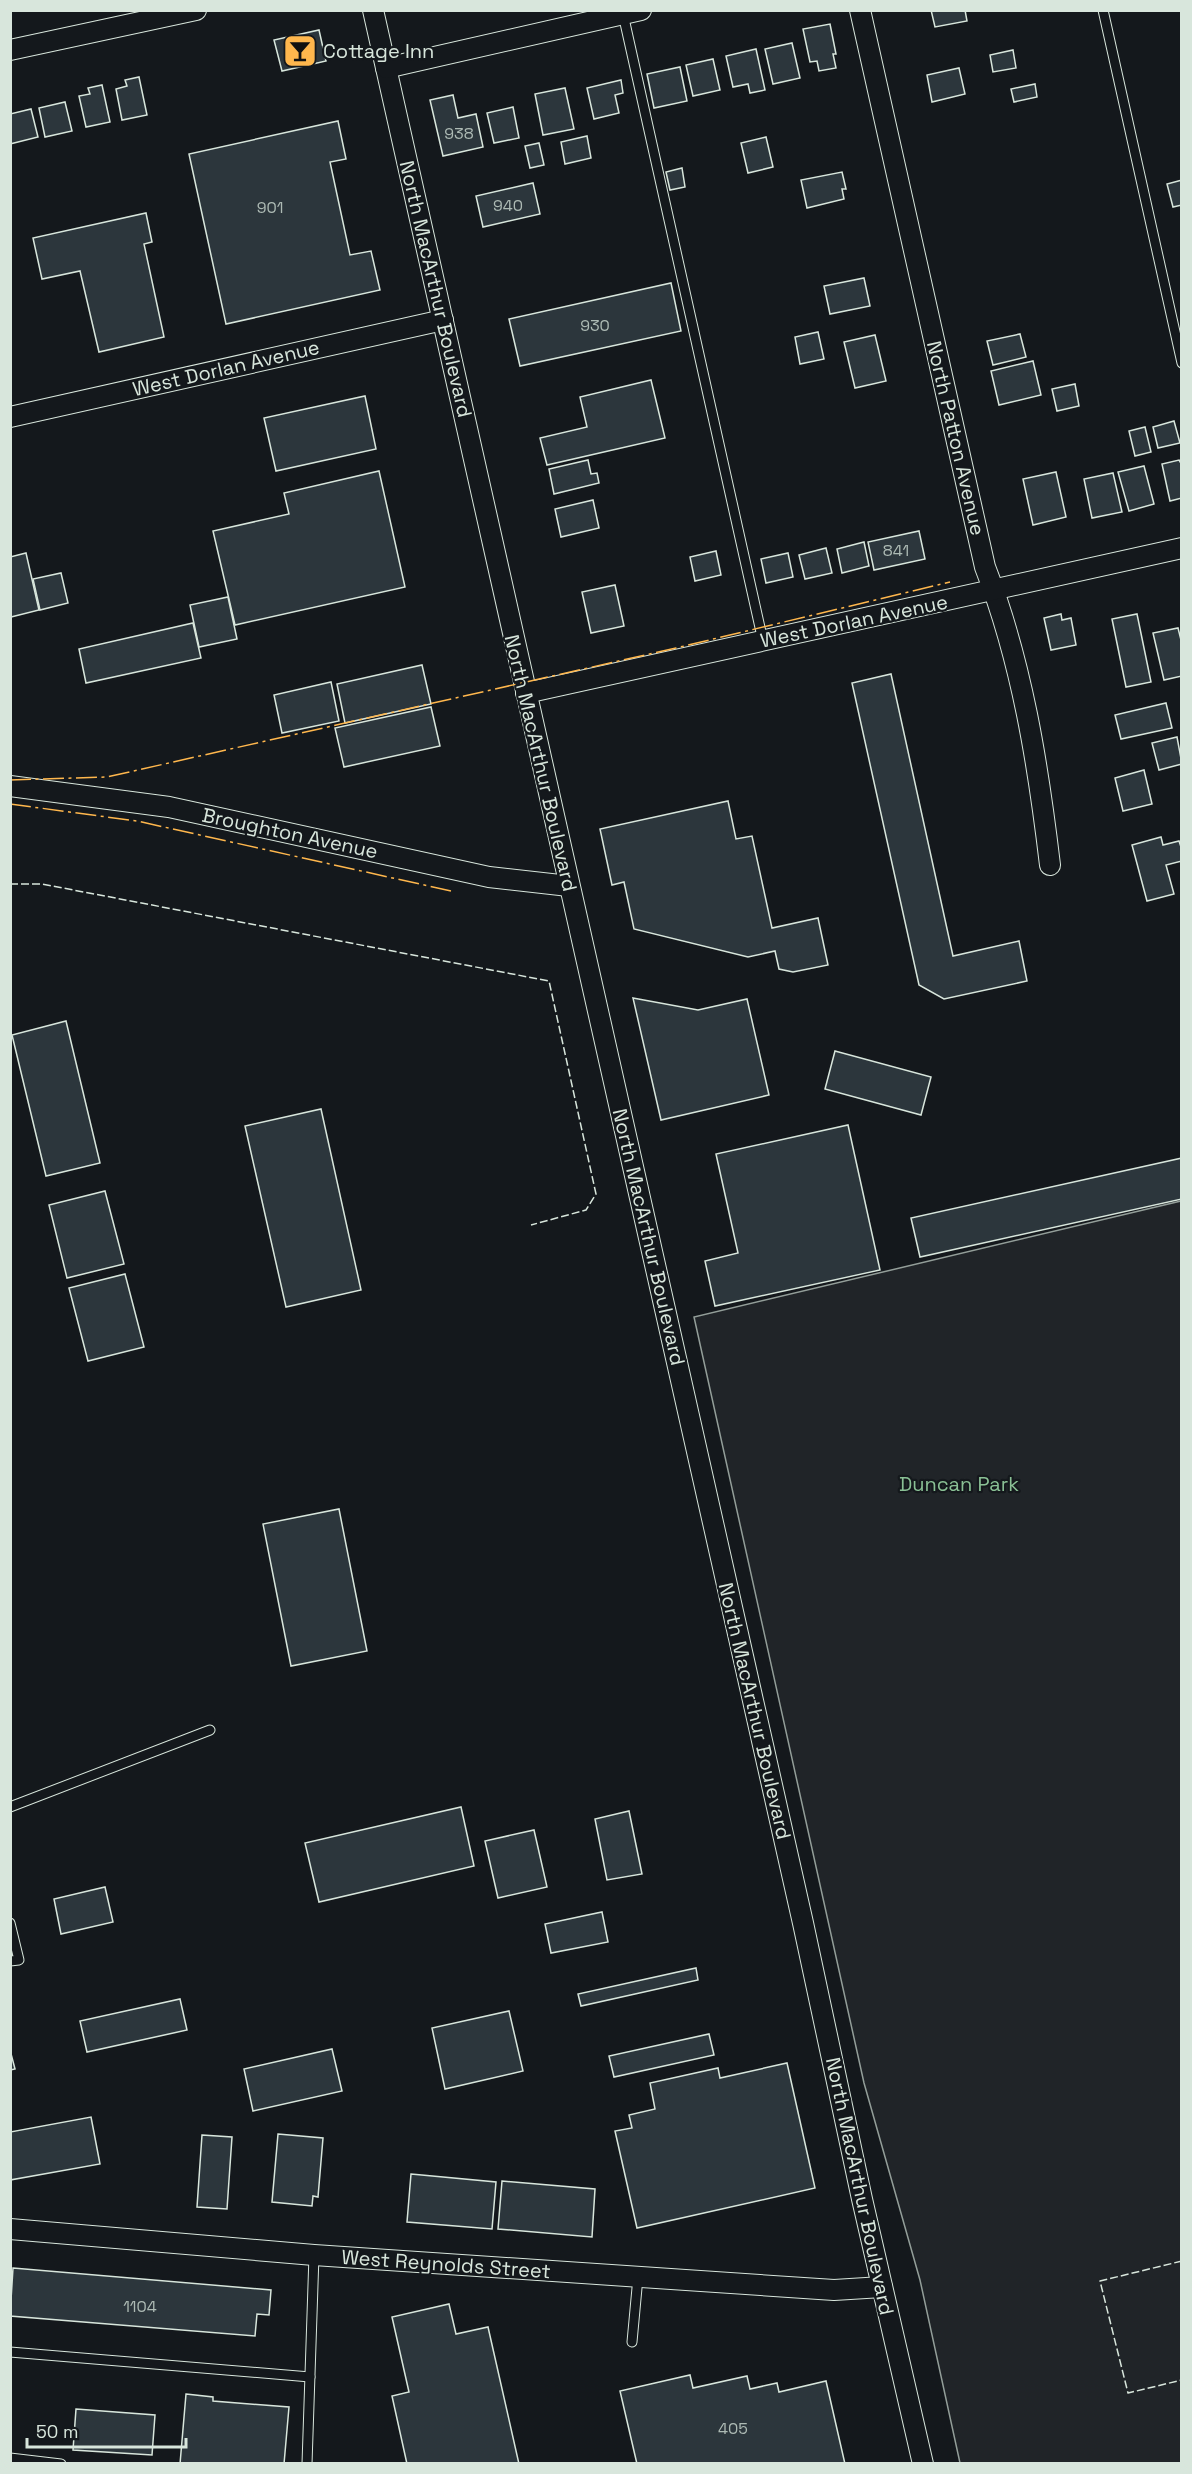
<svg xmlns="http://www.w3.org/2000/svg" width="1192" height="2474" font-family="'Space Grotesk',sans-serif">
	<rect width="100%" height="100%" fill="#14181c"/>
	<!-- green -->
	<polygon fill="#202428" stroke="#939e99" stroke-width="1.5" points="1181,1201 1181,2463 960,2463 920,2280 864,2083 694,1317"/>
	<!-- building -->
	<g fill="#2c363c" stroke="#d8e6dc" stroke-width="1.5">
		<polygon points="931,10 965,10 967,21 935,27"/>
		<polygon points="830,24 836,54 833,54 836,68 819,71 817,61 810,62 803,29"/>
		<polygon points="319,30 326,61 282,71 274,40"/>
		<polygon points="792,43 800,78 773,84 765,49"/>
		<polygon points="756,49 765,90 750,93 748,84 733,87 726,56"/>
		<polygon points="1013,50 1016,68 993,72 990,55"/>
		<polygon points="713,59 720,90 693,96 686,65"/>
		<polygon points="680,67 687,101 654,108 647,74"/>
		<polygon points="959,68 965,94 932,102 927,75"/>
		<polygon points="139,77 147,115 122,120 116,89 127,86 125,80"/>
		<polygon points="621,80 623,93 615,95 619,113 594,119 587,88"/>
		<polygon points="1035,84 1037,97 1014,102 1011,89"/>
		<polygon points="102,85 110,122 86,127 79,96 90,94 88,88"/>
		<polygon points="565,88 574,129 543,135 535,94"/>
		<polygon points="453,95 458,118 476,114 483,147 443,156 430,100"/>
		<polygon points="65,102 72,131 45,137 39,108"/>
		<polygon points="513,107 519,138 494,143 487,113"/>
		<polygon points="31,109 38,137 10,144 10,114"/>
		<polygon points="338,121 346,159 330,162 350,255 371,251 380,290 226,324 189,154"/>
		<polygon points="587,136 591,158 565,164 561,142"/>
		<polygon points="766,137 773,167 748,173 741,143"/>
		<polygon points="539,143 544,165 530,168 525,146"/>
		<polygon points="682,168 685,187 670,190 666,172"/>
		<polygon points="842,172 846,189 842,189 844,199 807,208 801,180"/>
		<polygon points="1182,180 1182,205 1173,207 1167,184"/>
		<polygon points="533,183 540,214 483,227 476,196"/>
		<polygon points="146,213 152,242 144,244 164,337 99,352 80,271 42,279 33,238"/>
		<polygon points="864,278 870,306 830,314 824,286"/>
		<polygon points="671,283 681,331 520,366 509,319"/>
		<polygon points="818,332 824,359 800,364 795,337"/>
		<polygon points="1020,334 1026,357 993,365 987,341"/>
		<polygon points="875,335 886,381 855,388 844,342"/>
		<polygon points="1033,361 1041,395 999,405 991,371"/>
		<polygon points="651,380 665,438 547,465 540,438 587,427 580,397"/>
		<polygon points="1075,384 1079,406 1057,411 1052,389"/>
		<polygon points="365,396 376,449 276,471 264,418"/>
		<polygon points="1174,421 1180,443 1158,448 1153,427"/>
		<polygon points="1145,427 1151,452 1135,456 1129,431"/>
		<polygon points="588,460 591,474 597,473 599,483 554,494 549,469"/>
		<polygon points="1179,460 1182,465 1182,498 1170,501 1162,464"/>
		<polygon points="1144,466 1154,504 1129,511 1118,472"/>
		<polygon points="379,471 405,587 235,625 213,531 289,514 284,493"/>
		<polygon points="1056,472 1066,517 1033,525 1023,479"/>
		<polygon points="1113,473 1122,512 1092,518 1084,479"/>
		<polygon points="593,500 599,528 561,537 555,509"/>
		<polygon points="919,531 925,559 874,570 868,542"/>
		<polygon points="864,542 869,566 842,573 837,549"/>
		<polygon points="826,548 832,573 805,579 799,555"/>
		<polygon points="716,551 721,575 695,581 690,557"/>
		<polygon points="26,553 39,610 11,617 10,557"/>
		<polygon points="788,553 793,577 766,583 761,559"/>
		<polygon points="61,573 68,603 40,610 33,579"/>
		<polygon points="615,585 624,626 591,633 582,592"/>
		<polygon points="228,597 237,639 199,647 190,605"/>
		<polygon points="1061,614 1062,620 1071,618 1076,645 1051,650 1044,618"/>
		<polygon points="1137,614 1151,682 1126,687 1112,619"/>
		<polygon points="193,623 201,658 86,683 79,649"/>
		<polygon points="1178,628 1182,644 1182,676 1164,680 1153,633"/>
		<polygon points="422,665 431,704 345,723 337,684"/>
		<polygon points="891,674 953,956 1019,941 1027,981 944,999 919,985 852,683"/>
		<polygon points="331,682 339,721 282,733 274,695"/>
		<polygon points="1166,703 1172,728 1121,739 1115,715"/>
		<polygon points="431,707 440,746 344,767 335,728"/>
		<polygon points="1177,737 1182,764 1159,770 1152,743"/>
		<polygon points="1144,770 1152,804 1123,811 1115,778"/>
		<polygon points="728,801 736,839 752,836 772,928 818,918 828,965 793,972 779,969 775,951 748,957 634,929 624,882 612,885 600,829"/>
		<polygon points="1161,837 1163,845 1179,841 1182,850 1182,861 1166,865 1174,894 1147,901 1132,845"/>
		<polygon points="633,998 698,1010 747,999 769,1095 661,1120"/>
		<polygon points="66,1021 100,1163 46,1176 12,1035"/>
		<polygon points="835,1051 931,1077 921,1115 825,1089"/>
		<polygon points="321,1109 361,1290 286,1307 245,1126"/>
		<polygon points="848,1125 880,1270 715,1306 705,1261 738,1253 716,1154"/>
		<polygon points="1182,1158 1182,1199 920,1257 911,1218"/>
		<polygon points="105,1191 124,1264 67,1278 49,1205"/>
		<polygon points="125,1274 144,1347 88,1361 69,1288"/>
		<polygon points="339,1509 367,1651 291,1666 263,1524"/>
		<polygon points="461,1807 474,1866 319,1902 305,1843"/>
		<polygon points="629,1811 642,1874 607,1880 595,1819"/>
		<polygon points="534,1830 547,1887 498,1898 485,1841"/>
		<polygon points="105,1887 113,1922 61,1934 54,1899"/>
		<polygon points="602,1912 608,1942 551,1953 545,1924"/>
		<polygon points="696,1968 698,1980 581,2006 578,1994"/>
		<polygon points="180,1999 187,2030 87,2052 80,2021"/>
		<polygon points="509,2011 523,2071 445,2089 432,2028"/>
		<polygon points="709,2034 714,2055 614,2077 609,2056"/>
		<polygon points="332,2049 342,2091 253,2111 244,2069"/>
		<polygon points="10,2050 15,2069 10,2070"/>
		<polygon points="787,2063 815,2188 637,2228 615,2131 632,2128 629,2115 655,2109 650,2083 718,2068 720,2078"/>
		<polygon points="91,2117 100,2164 10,2180 10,2132"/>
		<polygon points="278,2134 323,2138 318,2197 313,2196 312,2206 272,2202"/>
		<polygon points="202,2135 232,2137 227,2209 197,2207"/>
		<polygon points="411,2174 496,2182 492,2229 407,2222"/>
		<polygon points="502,2181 595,2189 592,2237 498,2229"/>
		<polygon points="13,2268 271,2290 269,2315 257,2314 255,2336 10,2316"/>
		<polygon points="449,2304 456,2334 488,2327 519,2464 407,2464 392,2396 409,2392 392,2317"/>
		<polygon points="690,2375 693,2388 747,2376 750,2389 777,2383 779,2392 826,2381 845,2464 637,2464 620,2391"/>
		<polygon points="186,2394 213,2397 213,2401 289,2407 284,2464 180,2464"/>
		<polygon points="76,2409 155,2415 152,2455 73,2450"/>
	</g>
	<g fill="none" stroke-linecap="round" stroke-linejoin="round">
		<defs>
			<g id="lane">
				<polyline points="1103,10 1182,363"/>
				<polyline points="623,14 763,641"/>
				<polyline points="10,1807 210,1730"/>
				<polyline points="10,1923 19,1960 10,1961"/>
				<polyline points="632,2342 638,2277"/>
				<polyline points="10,2352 310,2377"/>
				<polyline points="10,2458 61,2464"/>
				<polyline points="307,2464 314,2255"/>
			</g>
			<g id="street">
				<polyline points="373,10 803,1923 862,2199 923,2464"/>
				<path d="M860 10 985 567C1022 662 1038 764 1050 865"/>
				<polyline points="10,50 196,10"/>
				<polyline points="386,68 641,10"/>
				<polyline points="10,417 443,320"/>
				<polyline points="526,693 1182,548"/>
				<polyline points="10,786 169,807 489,877 569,886"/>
				<polyline points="10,2229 314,2255 834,2290 882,2287"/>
			</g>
		</defs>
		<!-- lane casing -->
		<use href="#lane" stroke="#d8e6dc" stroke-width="11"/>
		<!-- street casing -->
		<use href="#street" stroke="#d8e6dc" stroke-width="22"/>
		<!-- lane -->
		<use href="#lane" stroke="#14181c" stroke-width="9"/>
		<!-- street -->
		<use href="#street" stroke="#14181c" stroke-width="20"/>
		<!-- fence -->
		<g stroke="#d8e6dc" stroke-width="1.5" stroke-dasharray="8 3" stroke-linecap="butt">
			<polyline points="10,884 42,884 549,981 596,1194 586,1210 531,1225"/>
			<polyline points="1182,2261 1100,2281 1128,2393 1182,2380"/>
		</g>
		<!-- power -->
		<g stroke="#ffb74d" stroke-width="1.5" stroke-dasharray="21 4.5 3 4.5" stroke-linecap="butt">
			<polyline points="10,780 107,777 676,648 950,582"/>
			<polyline points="10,804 137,821 451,891"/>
		</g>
	</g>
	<!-- icons -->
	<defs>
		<symbol id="bar-square" viewBox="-11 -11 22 22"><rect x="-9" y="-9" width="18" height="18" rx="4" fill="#ffb74d" stroke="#14181c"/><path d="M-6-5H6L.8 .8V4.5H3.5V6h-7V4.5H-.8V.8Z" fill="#111"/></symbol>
	</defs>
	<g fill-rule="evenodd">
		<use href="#bar-square" x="281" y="32" width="38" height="38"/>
	</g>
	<g text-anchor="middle" stroke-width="4.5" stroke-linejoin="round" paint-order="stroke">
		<!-- number labels -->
		<g font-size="16" fill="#adbab4">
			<text x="459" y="139">938</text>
			<text x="508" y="211">940</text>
			<text x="270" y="213">901</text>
			<text x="595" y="331">930</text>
			<text x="896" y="556">841</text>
			<text x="140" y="2312">1104</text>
			<text x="733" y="2434">405</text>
		</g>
		<!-- poi labels -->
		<g font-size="20" fill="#d8e6dc" stroke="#14181c" text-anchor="start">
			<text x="323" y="58">Cottage Inn</text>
		</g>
		<!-- street labels -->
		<g font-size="20" fill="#d8e6dc" stroke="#14181c">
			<text transform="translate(436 289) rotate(77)" y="7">North MacArthur Boulevard</text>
			<text transform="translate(226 368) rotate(-13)" y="7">West Dorlan Avenue</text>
			<text transform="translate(956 438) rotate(77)" y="7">North Patton Avenue</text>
			<text transform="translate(854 621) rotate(-12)" y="7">West Dorlan Avenue</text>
			<text transform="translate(541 763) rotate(77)" y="7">North MacArthur Boulevard</text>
			<text transform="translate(290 833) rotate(12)" y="7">Broughton Avenue</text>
			<text transform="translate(649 1237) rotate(77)" y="7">North MacArthur Boulevard</text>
			<text transform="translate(755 1711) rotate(77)" y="7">North MacArthur Boulevard</text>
			<text transform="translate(860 2186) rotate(78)" y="7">North MacArthur Boulevard</text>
			<text transform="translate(446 2264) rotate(4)" y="7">West Reynolds Street</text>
		</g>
		<!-- park labels -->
		<g font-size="20" fill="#8ac095" stroke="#14181c">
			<text x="959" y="1491">Duncan Park</text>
		</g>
	</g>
	<!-- border -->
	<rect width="1192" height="2474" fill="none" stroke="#d8e6dc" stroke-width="24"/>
	<!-- scale -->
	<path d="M27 2438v9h159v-9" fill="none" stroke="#d8e6dc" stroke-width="3"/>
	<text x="36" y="2438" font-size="18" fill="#d8e6dc" stroke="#14181c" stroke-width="4.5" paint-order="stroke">50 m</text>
</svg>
